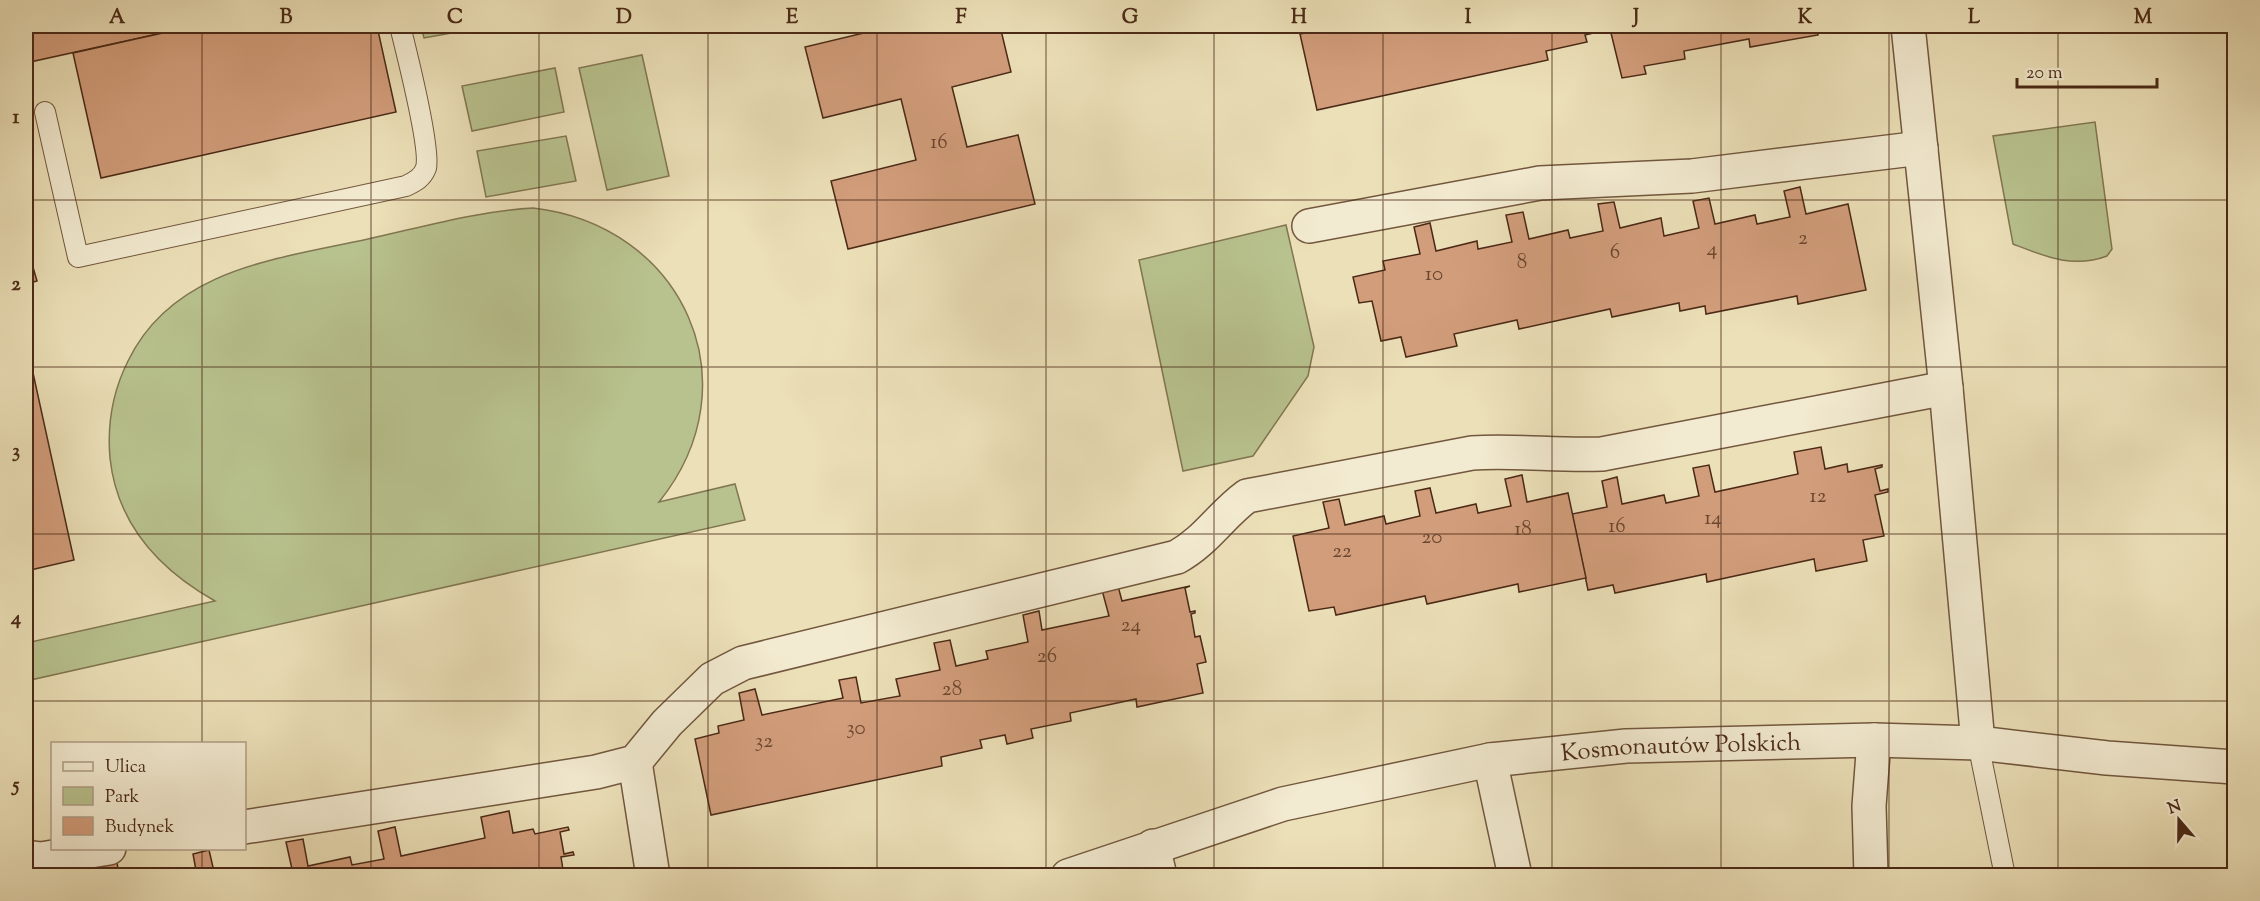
<svg xmlns="http://www.w3.org/2000/svg" width="2260" height="901" font-family="'Sorts Mill Goudy',serif">
	<rect width="100%" height="100%" fill="#ece0b8"/>
	<filter id="stains"><feTurbulence type="fractalNoise" baseFrequency=".00333" numOctaves="4"/><feColorMatrix values="0 0 0 0 .2 0 0 0 0 .09 0 0 0 0 .02 0 0 0 .5 -.17"/></filter>
	<radialGradient id="worn" r=".72"><stop offset=".6" stop-color="#630" stop-opacity="0"/><stop offset="1" stop-color="#630" stop-opacity=".3"/></radialGradient>
	<!-- green -->
	<g fill="#b8c28e" stroke="#817652" stroke-width="1.5">
		<polygon points="421,26 491,26 424,38"/>
		<polygon points="642,55 669,176 607,190 579,68"/>
		<polygon points="555,68 564,112 472,131 462,86"/>
		<path d="M2095 122 2111 242 2112 249 2107 256C2073 269 2044 256 2013 244L1993 136Z"/>
		<polygon points="566,136 576,181 486,197 477,151"/>
		<path d="M533 208C683 225 755 383 659 502L735 484 745 520 26 681V643L215 601C160 570 117 524 110 458 107 424 113 391 128 361 173 268 278 259 368 239 423 227 478 211 533 208Z"/>
		<polygon points="1286,225 1314,347 1308,376 1253,456 1183,471 1139,260"/>
	</g>
	<!-- building -->
	<g fill="#d29d7b" stroke="#4a2916" stroke-width="1.5">
		<polygon points="26,26 194,26 30,62"/>
		<polygon points="194,26 377,26 396,112 101,178 73,53"/>
		<polygon points="893,26 1000,26 1011,72 952,87 967,147 1018,135 1035,204 848,249 831,181 916,160 901,99 823,118 805,47"/>
		<polygon points="1324,26 1816,26 1818,35 1750,47 1749,39 1684,51 1685,59 1644,66 1646,74 1622,78 1610,29 1585,35 1587,42 1546,51 1548,60 1317,110 1300,34 1325,29"/>
		<polygon points="1800,187 1806,214 1848,204 1866,290 1798,304 1797,296 1706,314 1705,306 1680,311 1679,303 1612,317 1610,309 1519,329 1517,320 1454,334 1457,346 1406,357 1401,337 1381,341 1372,301 1359,303 1353,277 1385,270 1383,261 1420,254 1414,227 1430,223 1436,251 1477,241 1478,249 1512,242 1506,215 1523,212 1529,239 1568,230 1570,238 1603,231 1598,204 1614,202 1620,228 1661,218 1664,236 1699,228 1693,201 1709,198 1715,224 1755,215 1757,224 1790,217 1784,191"/>
		<polygon points="30,257 37,281 26,284 26,259"/>
		<polygon points="26,350 28,350 74,560 26,571"/>
		<polygon points="1821,447 1825,469 1847,464 1848,472 1882,465 1882,467 1875,469 1880,491 1888,489 1888,492 1875,495 1884,536 1863,540 1867,561 1816,571 1814,559 1707,582 1706,574 1615,593 1613,585 1588,590 1572,514 1607,507 1602,481 1617,477 1622,504 1664,495 1666,503 1699,496 1693,468 1709,465 1715,492 1798,474 1794,452"/>
		<polygon points="1522,475 1527,502 1568,493 1586,578 1519,592 1518,584 1427,604 1425,596 1336,615 1334,607 1309,611 1293,536 1329,528 1323,502 1339,499 1345,525 1384,516 1386,524 1420,516 1415,491 1430,488 1436,513 1476,504 1478,513 1511,506 1505,479"/>
		<polygon points="1118,586 1122,601 1190,586 1185,588 1190,612 1195,611 1195,613 1191,614 1195,637 1200,636 1206,662 1197,664 1203,693 1137,707 1136,699 1070,713 1071,721 1031,729 1033,738 1007,744 1005,735 980,740 982,748 941,757 942,766 711,815 695,739 719,733 718,726 744,720 739,693 755,689 762,715 843,698 839,680 856,677 861,703 900,696 896,679 940,670 934,643 950,640 956,666 988,659 986,651 1028,642 1023,615 1039,611 1042,630 1109,616 1102,590"/>
		<polygon points="509,811 513,833 533,829 535,834 568,827 569,830 560,832 564,854 573,852 574,855 561,857 564,876 262,876 292,869 286,842 303,839 308,866 350,857 352,865 384,859 378,831 395,827 401,856 485,838 481,817"/>
		<polygon points="209,850 215,876 197,876 193,854"/>
		<polygon points="117,862 119,876 102,876 100,865"/>
		<polygon points="257,868 258,876 223,876"/>
	</g>
	<g fill="none" stroke-linecap="round" stroke-linejoin="round">
		<defs>
			<g id="service">
				<path d="M45 112 78 257 406 186C416 181 422 178 426 168 431 149 406 50 400 26"/>
				<polyline points="1978,743 2005,876"/>
			</g>
			<g id="minor">
				<polyline points="1908,26 1946,388 1978,743"/>
				<polyline points="1309,226 1540,183 1692,176 1921,148"/>
				<polyline points="1490,760 1515,876"/>
				<polyline points="635,762 653,876"/>
				<path d="M244 827 596 772 635 762 667 723 712 679 743 663 1177 557C1206 541 1221 515 1247 496L1472 453C1516 450 1559 456 1602 454L1946 388"/>
				<polyline points="1153,846 1160,876"/>
				<polyline points="26,857 41,859 109,848"/>
				<path id="s1" d="M1068 876 1283 804 1490 760 1626 746 1874 740 1978 743 2107 758 2234 767"/>
				<polyline points="1871,876 1869,806 1874,740"/>
			</g>
		</defs>
		<!-- service casing -->
		<use href="#service" stroke="#72573e" stroke-width="22"/>
		<!-- minor casing -->
		<use href="#minor" stroke="#72573e" stroke-width="36"/>
		<!-- service -->
		<use href="#service" stroke="#f3ebd1" stroke-width="20"/>
		<!-- minor -->
		<use href="#minor" stroke="#f3ebd1" stroke-width="33"/>
	</g>
	<!-- grid -->
	<path fill="none" stroke="#4a2916" stroke-width="1.5" stroke-opacity="0.55" d="M202 26V744M371 26V876M539 26V876M708 26V876M877 26V876M1046 26V876M1214 26V876M1383 26V876M1552 26V876M1721 26V876M1889 26V876M2058 26V876M26 200H2234M26 367H2234M26 534H2234M26 701H2234M202 848V876"/>
	<g text-anchor="middle" stroke-width="5" stroke-linejoin="round" paint-order="stroke">
		<!-- number labels -->
		<g font-size="21" fill="#6c462f">
			<text x="939" y="148">16</text>
			<text x="1803" y="244">2</text>
			<text x="1712" y="255">4</text>
			<text x="1615" y="258">6</text>
			<text x="1522" y="268">8</text>
			<text x="1434" y="280">10</text>
			<text x="1818" y="502">12</text>
			<text x="1713" y="524">14</text>
			<text x="1617" y="532">16</text>
			<text x="1523" y="535">18</text>
			<text x="1432" y="543">20</text>
			<text x="1342" y="557">22</text>
			<text x="1131" y="631">24</text>
			<text x="1047" y="662">26</text>
			<text x="952" y="695">28</text>
			<text x="856" y="734">30</text>
			<text x="764" y="747">32</text>
		</g>
		<!-- street labels -->
		<g font-size="24" fill="#4a2916" stroke="#f3ebd1">
			<text dy="8" stroke="none"><textPath href="#s1" startOffset="630">Kosmonautów Polskich</textPath></text>
		</g>
	</g>
	<!-- margin -->
	<rect width="2260" height="901" fill="none" stroke="#ece0b8" stroke-width="66"/>
	<!-- legend -->
	<rect x="51" y="742" width="195" height="108" fill="#f3ebd1" stroke="#af9d86" stroke-width="1.5"/>
	<rect x="63" y="762" width="30" height="9" fill="#f3ebd1" stroke="#af9d86" stroke-width="1.5"/>
	<text x="105" y="772" font-size="18" fill="#4a2916">Ulica</text>
	<rect x="63" y="787" width="30" height="18" fill="#b8c28e" stroke="#af9d86" stroke-width="1.5"/>
	<text x="105" y="802" font-size="18" fill="#4a2916">Park</text>
	<rect x="63" y="817" width="30" height="18" fill="#d29d7b" stroke="#af9d86" stroke-width="1.5"/>
	<text x="105" y="832" font-size="18" fill="#4a2916">Budynek</text>
	<!-- north arrow -->
	<g transform="translate(2179 820) rotate(340)" stroke="#f3ebd1" stroke-width="4.5" paint-order="stroke">
	<path d="M0-4.5L10 22L0 15L-10 22Z" fill="#4a2916"/>
	<text y="-9" font-size="16" font-weight="bold" text-anchor="middle" fill="#4a2916">N</text>
	</g>
	<!-- scale -->
	<path d="M2017 78v9h140v-9" fill="none" stroke="#4a2916" stroke-width="3"/>
	<text x="2026" y="78" font-size="18" fill="#4a2916" stroke="#f3ebd1" stroke-width="4.5" paint-order="stroke">20 m</text>
	<rect x="33" y="33" width="2194" height="835" fill="none" stroke="#4a2916" stroke-width="2"/>
	<g font-size="20" text-anchor="middle" font-weight="bold" fill="#4a2916">
		<text x="117" y="23">A</text>
		<text x="286" y="23">B</text>
		<text x="455" y="23">C</text>
		<text x="624" y="23">D</text>
		<text x="792" y="23">E</text>
		<text x="961" y="23">F</text>
		<text x="1130" y="23">G</text>
		<text x="1299" y="23">H</text>
		<text x="1468" y="23">I</text>
		<text x="1636" y="23">J</text>
		<text x="1805" y="23">K</text>
		<text x="1974" y="23">L</text>
		<text x="2143" y="23">M</text>
		<text x="16" y="123">1</text>
		<text x="16" y="290">2</text>
		<text x="16" y="457">3</text>
		<text x="16" y="624">4</text>
		<text x="16" y="791">5</text>
	</g>
	<rect width="100%" height="100%" filter="url(#stains)"/>
	<rect width="100%" height="100%" fill="url(#worn)"/>
</svg>
